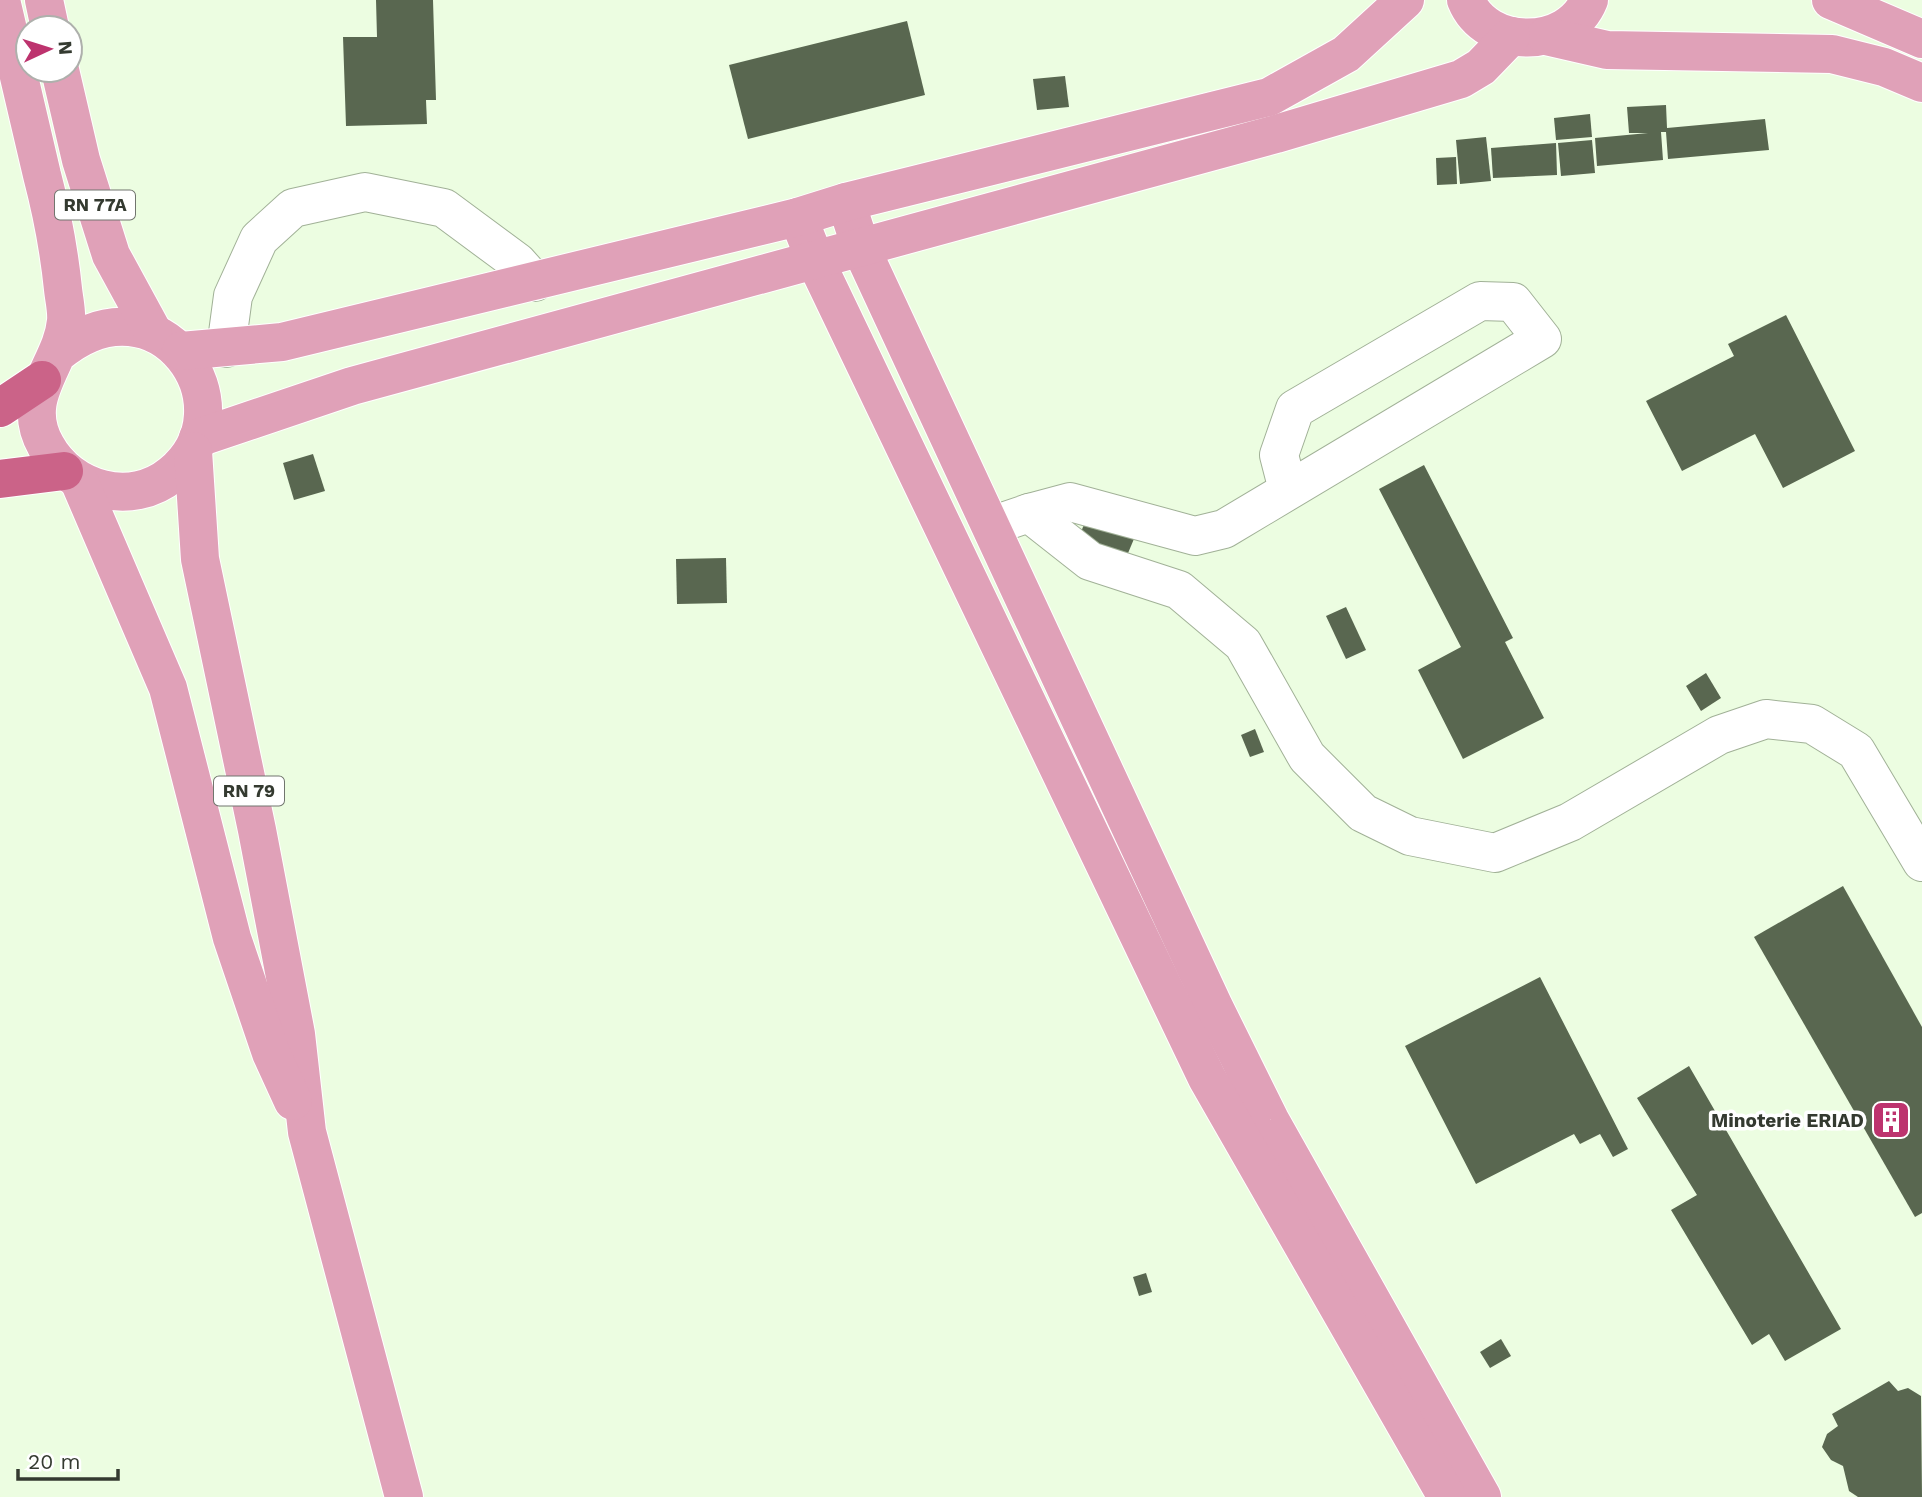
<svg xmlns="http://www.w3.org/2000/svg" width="1922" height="1497" font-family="'Work Sans',sans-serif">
	<rect width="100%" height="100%" fill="#ecfde1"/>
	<!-- building -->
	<g fill="#596750">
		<polygon points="376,0 433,0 436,100 426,100 427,124 346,126 343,37 377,37"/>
		<polygon points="907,21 925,95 748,139 729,65"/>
		<polygon points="1065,76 1069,107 1037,110 1033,79"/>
		<polygon points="1666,105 1667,128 1765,119 1769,150 1668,159 1666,132 1661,132 1663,160 1597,166 1595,138 1648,133 1629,133 1627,107"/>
		<polygon points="1590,114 1592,137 1556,140 1554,118"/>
		<polygon points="1486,137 1491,181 1460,184 1456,140"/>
		<polygon points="1592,140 1595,173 1561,176 1558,143"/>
		<polygon points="1556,143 1557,175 1493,178 1491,148"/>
		<polygon points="1456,157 1457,184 1437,185 1436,158"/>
		<polygon points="1786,315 1855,451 1783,488 1755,434 1682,471 1646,401 1734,356 1728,344"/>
		<polygon points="313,454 325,491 294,500 283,463"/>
		<polygon points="1424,465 1513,638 1505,642 1544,718 1463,759 1418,670 1461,647 1379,489"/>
		<polygon points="1088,515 1136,534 1126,558 1078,539"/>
		<polygon points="726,558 727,603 677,604 676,559"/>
		<polygon points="1346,607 1366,650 1346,659 1326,616"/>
		<polygon points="1706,673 1721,698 1701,711 1686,686"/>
		<polygon points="1255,729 1264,752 1250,757 1241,735"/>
		<polygon points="1843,886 1922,1027 1922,1213 1915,1217 1754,937"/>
		<polygon points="1540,977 1628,1149 1613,1157 1600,1134 1580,1144 1574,1134 1476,1184 1405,1046"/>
		<polygon points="1689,1066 1841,1329 1785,1361 1769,1334 1752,1345 1671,1210 1697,1195 1637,1098"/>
		<polygon points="1146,1273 1152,1292 1139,1296 1133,1277"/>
		<polygon points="1501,1339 1511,1356 1490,1368 1480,1352"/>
		<polygon points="1889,1381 1898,1391 1908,1388 1921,1396 1922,1497 1858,1497 1849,1491 1843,1466 1831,1460 1822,1447 1827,1434 1838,1426 1832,1414"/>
	</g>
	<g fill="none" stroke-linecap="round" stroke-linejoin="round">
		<defs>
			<g id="minor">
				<polyline points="226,348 233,296 259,239 293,208 365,192 444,208 517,262 535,282"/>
				<polyline points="1029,513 1070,502 1195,536 1224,529 1542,339 1513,302 1480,301 1295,409 1279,455 1288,490"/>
				<polyline points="991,526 1029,513 1090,561 1179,590 1243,644 1307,757 1363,813 1410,836 1495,853 1570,822 1719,735 1766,719 1812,724 1856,751 1922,862"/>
			</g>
			<g id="major">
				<path d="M1 0C15 58 28 117 42 175 52 213 59 250 63 289 64 299 67 311 66 321 62 365 18 397 46 446 70 490 131 508 172 474 254 407 159 269 58 353"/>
				<polyline points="44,0 50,28"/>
				<path d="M1466 0C1486 50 1569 50 1589 0"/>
				<polyline points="1831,0 1922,39"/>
				<polyline points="1546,36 1607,50 1832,54 1884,67 1922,83"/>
				<polyline points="60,70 81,160 111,255 153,332"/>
				<polyline points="846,202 861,248 1214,1007 1270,1120 1482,1497"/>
				<polyline points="798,217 816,262 1207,1078 1447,1497"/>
				<polyline points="181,351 282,342 798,217 846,202 1269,97 1346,54 1405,0"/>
				<polyline points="198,438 352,386 1276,134 1461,79 1481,67 1511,36"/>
				<polyline points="193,451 200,559 257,830 296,1034 307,1132 404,1497"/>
				<polyline points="80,483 168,688 232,938 271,1053 293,1101"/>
			</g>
			<g id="highway">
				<polyline points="0,408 42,380"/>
				<polyline points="0,479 64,471"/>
			</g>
		</defs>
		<!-- minor casing -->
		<use href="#minor" stroke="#a1b197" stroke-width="40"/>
		<!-- major casing -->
		<use href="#major" stroke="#fff" stroke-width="40"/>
		<!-- highway casing -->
		<use href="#highway" stroke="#fff" stroke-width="40"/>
		<!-- minor -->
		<use href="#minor" stroke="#fff" stroke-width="38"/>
		<!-- major -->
		<use href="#major" stroke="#e0a1b8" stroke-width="38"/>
		<!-- highway -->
		<use href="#highway" stroke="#cb6388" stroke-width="38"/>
	</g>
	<!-- icons -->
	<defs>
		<symbol id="building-square" viewBox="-11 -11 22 22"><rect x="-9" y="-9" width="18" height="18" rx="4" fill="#bd336e" stroke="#fff"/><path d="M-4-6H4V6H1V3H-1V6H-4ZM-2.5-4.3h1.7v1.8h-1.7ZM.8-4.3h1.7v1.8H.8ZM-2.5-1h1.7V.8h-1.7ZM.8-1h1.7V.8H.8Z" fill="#fff"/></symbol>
	</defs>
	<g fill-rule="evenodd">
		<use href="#building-square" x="1869" y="1098" width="44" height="44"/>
	</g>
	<g text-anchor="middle" stroke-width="7" stroke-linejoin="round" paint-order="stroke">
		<!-- shield labels -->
		<g fill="#fff" stroke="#71756e" stroke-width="2">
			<rect x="55" y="190.5" width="80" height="29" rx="5"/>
			<rect x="214" y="776.5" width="70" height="29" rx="5"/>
		</g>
		<g font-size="18" font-weight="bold" fill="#343a30">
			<text x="95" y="211">RN 77A</text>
			<text x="249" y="797">RN 79</text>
		</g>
		<!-- poi labels -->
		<g font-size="19" font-weight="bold" fill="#343a30" stroke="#fff" text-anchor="end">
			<text x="1864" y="1127">Minoterie ERIAD</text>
		</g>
	</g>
	<!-- north arrow -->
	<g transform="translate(49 49) rotate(86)"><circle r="33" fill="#ffffff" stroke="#aeb0ac" stroke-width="2"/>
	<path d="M0-5L12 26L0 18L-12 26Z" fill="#bd336e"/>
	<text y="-10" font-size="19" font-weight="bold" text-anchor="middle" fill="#343a30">N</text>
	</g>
	<!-- scale -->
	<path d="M18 1469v10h100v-10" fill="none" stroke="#343a30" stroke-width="3.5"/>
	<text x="28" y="1469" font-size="21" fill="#343a30" stroke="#ffffff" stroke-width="5" paint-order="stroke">20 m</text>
</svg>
